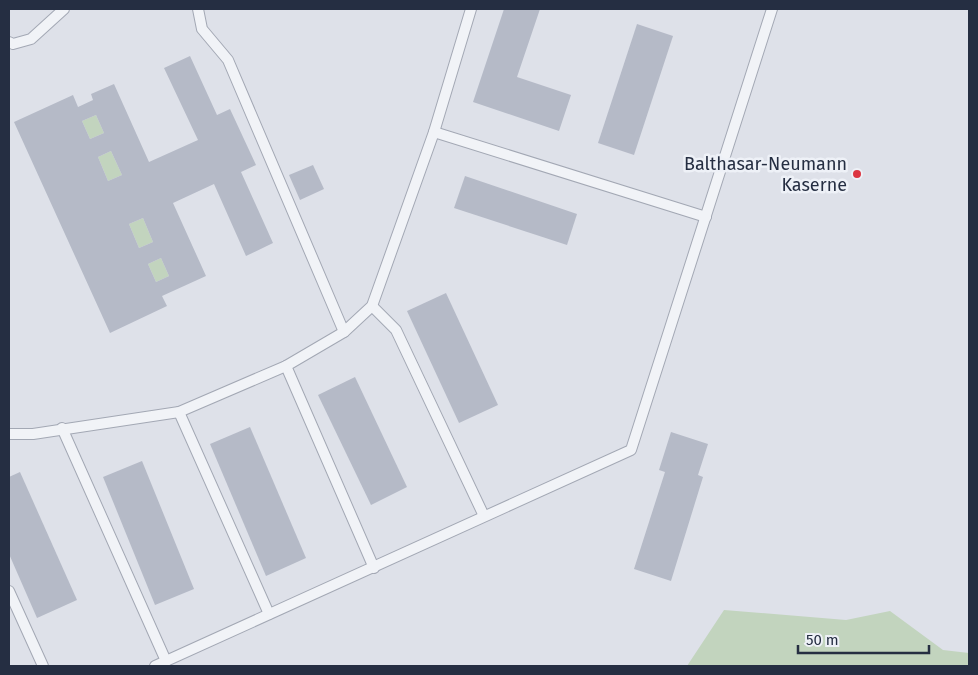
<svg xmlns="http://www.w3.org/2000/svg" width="978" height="675" font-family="'Fira Sans',sans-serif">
	<rect width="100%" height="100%" fill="#dee1e9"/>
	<!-- green -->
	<g fill="#c2d4be">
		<polygon points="96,115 104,133 90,139 82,121"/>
		<polygon points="111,151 122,175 108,181 98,157"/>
		<polygon points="143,218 153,242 139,248 129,224"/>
		<polygon points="161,258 169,276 156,282 148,264"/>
		<polygon points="724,610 846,620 890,611 943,650 969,653 969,666 687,666"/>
	</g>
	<!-- building -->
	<g fill="#b5bac7" fill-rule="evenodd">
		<polygon points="504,9 540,9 517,77 571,95 559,131 473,102"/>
		<polygon points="637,24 673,36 634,155 598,143"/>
		<path d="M190 56 217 115 230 109 256 165 241 172 273 243 246 256 214 184 173 203 206 276 162 296 167 306 110 333 14 122 73 95 78 107 93 100 91 94 114 84 149 162 198 140 164 68ZM96 115 104 133 90 139 82 121ZM111 151 122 175 108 181 98 157ZM143 218 153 242 139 248 129 224ZM161 258 169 276 156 282 148 264Z"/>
		<polygon points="313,165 324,189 300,200 289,175"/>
		<polygon points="465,176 577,214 567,245 454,208"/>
		<polygon points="446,293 498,405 459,423 407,311"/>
		<polygon points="355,377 407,487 371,505 318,395"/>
		<polygon points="250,427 306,558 266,576 210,444"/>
		<polygon points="671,432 708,444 698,475 703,477 671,581 634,569 665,472 659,470"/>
		<polygon points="142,461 194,589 155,605 103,477"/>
		<polygon points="20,472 77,600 37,618 9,554 9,477"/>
	</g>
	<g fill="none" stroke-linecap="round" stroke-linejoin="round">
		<defs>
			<g id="service">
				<polyline points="198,9 202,29 228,60 344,332"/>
				<polyline points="9,42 13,44 31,39 64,9"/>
				<polyline points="434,132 706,217"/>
				<polyline points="372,306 396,330 484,516"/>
				<polyline points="286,366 374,568"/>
				<polyline points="179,412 269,614"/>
				<polyline points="62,428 166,661"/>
				<polyline points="9,434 33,434 179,412 286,366 344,332 372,306 434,132 471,9"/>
				<polyline points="9,591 43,666"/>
				<polyline points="155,666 631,450 772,9"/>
			</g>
		</defs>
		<!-- service casing -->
		<use href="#service" stroke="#a3a8b4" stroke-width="12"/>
		<!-- service -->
		<use href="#service" stroke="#f1f3f7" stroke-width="10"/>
	</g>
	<!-- markers -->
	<circle fill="#dc3541" stroke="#eef1f7" stroke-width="2" cx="857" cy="174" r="5"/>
	<g text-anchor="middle" stroke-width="5" stroke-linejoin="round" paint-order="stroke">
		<!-- poi labels -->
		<g font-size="18" fill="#252e42" stroke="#eef1f7" text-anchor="end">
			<text x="847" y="170">Balthasar-Neumann<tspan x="847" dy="21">Kaserne</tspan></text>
		</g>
	</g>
	<!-- border -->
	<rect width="978" height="675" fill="none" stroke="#252e42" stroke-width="20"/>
	<!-- scale -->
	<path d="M798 645v8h131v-8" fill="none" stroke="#252e42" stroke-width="2.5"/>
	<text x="806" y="645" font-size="15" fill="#252e42" stroke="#eef1f7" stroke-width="4" paint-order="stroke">50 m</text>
</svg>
